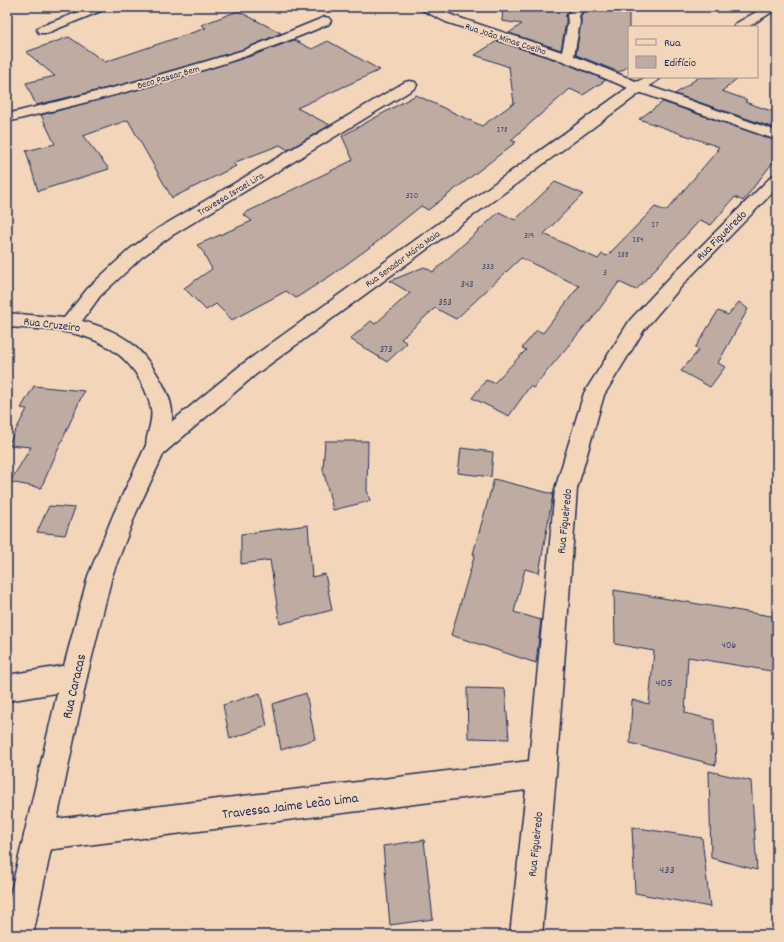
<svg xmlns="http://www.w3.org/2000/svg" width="784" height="942" font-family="Dekko,sans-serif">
	<rect width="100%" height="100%" fill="#f3d5b9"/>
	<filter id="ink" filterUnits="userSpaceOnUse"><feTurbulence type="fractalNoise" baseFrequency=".025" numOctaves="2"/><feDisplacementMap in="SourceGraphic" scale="8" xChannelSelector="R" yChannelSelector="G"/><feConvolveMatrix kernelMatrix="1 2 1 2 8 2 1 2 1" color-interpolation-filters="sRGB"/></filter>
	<g filter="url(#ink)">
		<!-- building -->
		<g fill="#beaca3" stroke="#1b2f5e">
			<polygon points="503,7 571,7 566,15 566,22 561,50 509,33 522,24 502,21"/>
			<polygon points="586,7 629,7 629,66 619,72 576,55 581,22 581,16"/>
			<polygon points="238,11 281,33 244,49 204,61 124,84 36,105 26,83 55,76 26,52 69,37 105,62 206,28 201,25"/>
			<polygon points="294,40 312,49 328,41 380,70 297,108 330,125 288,150 280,145 233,163 236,166 172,198 128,120 83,136 109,169 38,191 26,151 55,144 41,115 171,81 251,56"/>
			<polygon points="497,41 562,62 606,80 583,95 570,89 511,140 516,142 428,210 421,206 380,239 381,239 333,274 296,298 286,291 232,320 216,304 206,310 184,288 212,269 204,254 205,254 197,245 252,221 243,214 353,160 342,136 416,95 482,126 514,103 509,67 475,55"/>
			<polygon points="699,77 739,77 722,91 747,100 745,102 777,113 777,129 675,94"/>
			<polygon points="663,102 777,141 777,157 743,201 735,197 711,225 700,220 636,290 619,282 590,322 588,322 533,388 530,386 509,416 472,398 486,380 494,383 526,350 522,348 537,330 543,333 579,286 521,258 456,319 435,308 401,339 407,343 387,362 350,339 371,321 375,324 410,293 390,281 424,267 433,272 499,212 515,220 555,182 583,194 544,234 598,259 602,254 607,256 655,207 666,211 718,150 716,150 719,147 639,119"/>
			<polygon points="739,302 748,309 718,363 725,367 710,387 681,371 699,350 695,348 718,311 728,315"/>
			<polygon points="34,386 84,391 41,488 10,482 31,447 8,445 27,409 21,408"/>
			<polygon points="325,441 368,441 367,490 370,501 333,510 323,469"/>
			<polygon points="461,448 493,452 491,477 458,473"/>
			<polygon points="494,479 553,494 539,573 525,569 514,612 541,620 536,663 451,635 475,554 473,554"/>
			<polygon points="49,506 75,508 65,535 37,532"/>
			<polygon points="308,525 312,577 325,574 332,610 280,624 270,560 241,564 241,534"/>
			<polygon points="614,590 777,617 777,672 688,657 685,713 714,720 716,765 630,743 632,700 649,704 654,651 615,644"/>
			<polygon points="467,688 505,689 509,739 468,738"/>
			<polygon points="260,693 267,726 230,739 223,705"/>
			<polygon points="306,693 315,739 281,750 273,704"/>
			<polygon points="709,771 751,781 757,870 711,858"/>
			<polygon points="632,827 702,838 710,907 635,893"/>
			<polygon points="424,840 433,919 390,925 383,846"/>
		</g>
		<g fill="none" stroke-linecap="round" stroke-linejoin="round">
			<defs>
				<g id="minor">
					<polygon points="92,7 108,7 106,9 47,33 39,33 37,30 39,27"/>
					<polygon points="418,7 433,7 454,16 562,52 568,22 567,16 573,7 585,7 579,16 580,22 574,56 643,84 777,131 777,140 633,90 563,61 446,22 420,9"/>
					<path d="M325 17 329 18 331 21 329 24C225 69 117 95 7 122V114L124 85 204 62 244 50Z"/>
					<path d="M410 81 415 82 417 85 415 88 171 236 142 257 100 296 82 321C98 325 114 331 127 340 145 352 171 390 172 412 173 425 169 442 164 453L156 456 148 453C142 440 154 424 151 409 149 396 142 383 135 372 104 329 55 330 7 327V313L64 318 88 288 130 249 159 228 405 82Z"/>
					<polygon points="777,174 777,188 686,281 644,330 604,395 577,489 556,774 542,935 510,935 526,790 39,851 28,847 24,836 28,825 39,821 529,761 555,489 584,393 630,320 674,273 772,176"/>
					<polygon points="74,664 83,668 87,677 83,686 74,690 7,701 7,675"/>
				</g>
				<g id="tertiary">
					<polygon points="765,7 777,7 777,9 748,27 733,27 735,24"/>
					<polygon points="646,77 662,77 255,375 164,453 136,513 112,576 87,677 33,935 7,935 7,908 61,677 88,576 114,513 148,441 241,365 633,84"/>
				</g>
			</defs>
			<!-- minor casing -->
			<use href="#minor" stroke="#1b2f5e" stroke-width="3"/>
			<!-- tertiary casing -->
			<use href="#tertiary" stroke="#1b2f5e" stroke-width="3"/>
			<!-- minor -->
			<use href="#minor" fill="#f3d5b9" fill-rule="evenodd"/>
			<!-- tertiary -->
			<use href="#tertiary" fill="#f3d5b9" fill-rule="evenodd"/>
		</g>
	</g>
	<g text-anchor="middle" stroke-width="3.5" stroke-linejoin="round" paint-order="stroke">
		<!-- far-number labels -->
		<g font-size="9" fill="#444e6f">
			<text x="502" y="132">278</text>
			<text x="412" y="198">320</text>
			<text x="655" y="227">27</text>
			<text x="529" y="238">319</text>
			<text x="638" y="242">284</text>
			<text x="623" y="257">288</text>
			<text x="488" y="269">333</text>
			<text x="605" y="275">3</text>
		</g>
		<!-- far-street labels -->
		<g font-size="10" fill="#1b2f5e" stroke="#f3d5b9">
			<text transform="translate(506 38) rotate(18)" y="4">Rua João Minas Coelho</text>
			<text transform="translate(168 76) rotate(-16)" y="4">Beco Passar Bem</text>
			<text transform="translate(230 193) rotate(-31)" y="4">Travessa Israel Lira</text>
			<text transform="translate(402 258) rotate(-36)" y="4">Rua Senador Mário Maia</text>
		</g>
		<!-- number labels -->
		<g font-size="10" fill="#444e6f">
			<text x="467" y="287">343</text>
			<text x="445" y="305">353</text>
			<text x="386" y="352">373</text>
			<text x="729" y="648">406</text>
		</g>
		<!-- street labels -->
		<g font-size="12" fill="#1b2f5e" stroke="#f3d5b9">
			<text transform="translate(721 235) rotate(-45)" y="4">Rua Figueiredo</text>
			<text transform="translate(52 324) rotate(7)" y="4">Rua Cruzeiro</text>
			<text transform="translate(564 521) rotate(-84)" y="4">Rua Figueiredo</text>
			<text transform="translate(535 844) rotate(-84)" y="4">Rua Figueiredo</text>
		</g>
		<!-- near-number labels -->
		<g font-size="12" fill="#444e6f">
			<text x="664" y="686">405</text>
			<text x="667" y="873">433</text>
		</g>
		<!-- near-street labels -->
		<g font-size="14" fill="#1b2f5e" stroke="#f3d5b9">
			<text transform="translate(73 686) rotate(-77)" y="5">Rua Caracas</text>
			<text transform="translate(290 805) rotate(-7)" y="5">Travessa Jaime Leão Lima</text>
		</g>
	</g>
	<!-- margin -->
	<rect width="784" height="942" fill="none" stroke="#f3d5b9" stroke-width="24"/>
	<rect x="12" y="12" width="760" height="918" fill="none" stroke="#1b2f5e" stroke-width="1.5" filter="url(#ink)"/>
	<!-- legend -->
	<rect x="628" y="26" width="130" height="52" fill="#f3d5b9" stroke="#9d9395"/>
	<rect x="636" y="39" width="20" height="6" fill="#f3d5b9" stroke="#9d9395"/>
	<text x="664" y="46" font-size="12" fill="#1b2f5e">Rua</text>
	<rect x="636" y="56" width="20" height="12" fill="#beaca3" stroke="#9d9395"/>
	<text x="664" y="66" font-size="12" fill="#1b2f5e">Edifício</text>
</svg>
